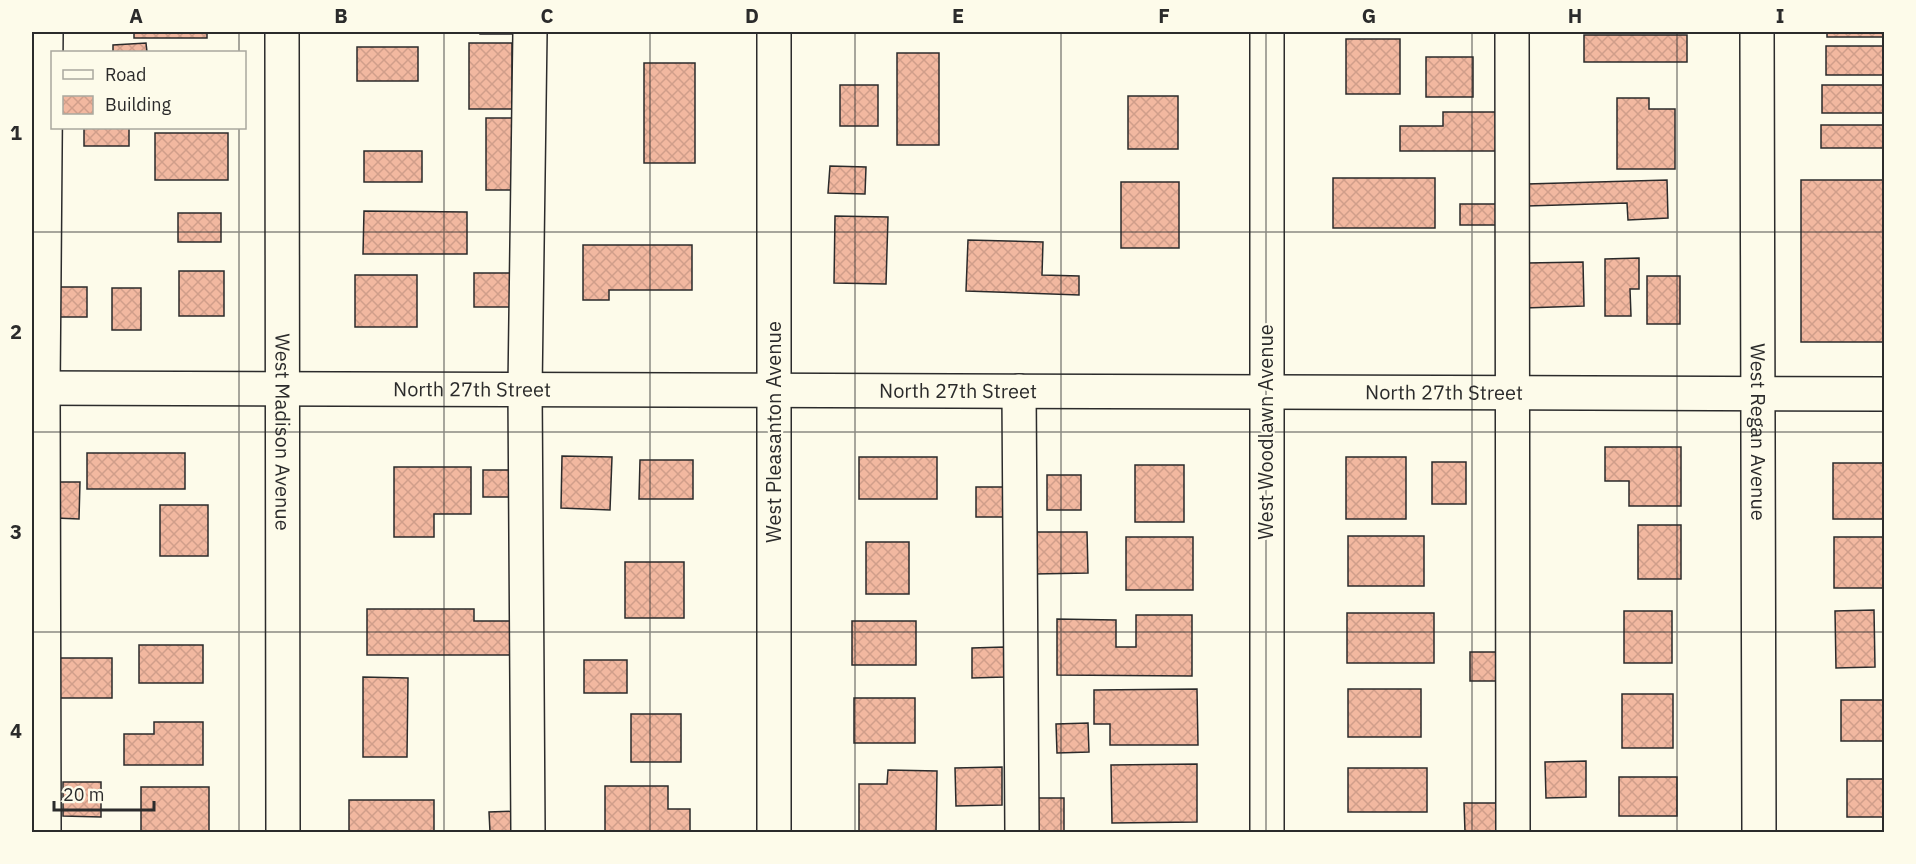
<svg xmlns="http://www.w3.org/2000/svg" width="1916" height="864" font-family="'IBM Plex Sans',sans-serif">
	<defs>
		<pattern id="building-cross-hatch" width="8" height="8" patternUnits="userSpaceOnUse" patternTransform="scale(1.5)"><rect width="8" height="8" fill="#f2b8a0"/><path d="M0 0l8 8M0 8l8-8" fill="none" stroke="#d09e8a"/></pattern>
	</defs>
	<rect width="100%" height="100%" fill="#fdfbea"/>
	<!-- building -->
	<g fill="url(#building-cross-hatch)" stroke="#2b2b2b" stroke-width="1.5">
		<rect x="134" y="32" width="73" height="6"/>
		<rect x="480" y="32" width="32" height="2"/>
		<rect x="1827" y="32" width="57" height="5"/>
		<rect x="1584" y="35" width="103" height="27"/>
		<rect x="1346" y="39" width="54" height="55"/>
		<polygon points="146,43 147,52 113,52 113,45"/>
		<rect x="469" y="43" width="43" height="66"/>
		<rect x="1826" y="46" width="58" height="29"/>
		<rect x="357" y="47" width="61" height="34"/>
		<rect x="897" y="53" width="42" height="92"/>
		<rect x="1426" y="57" width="47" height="40"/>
		<rect x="644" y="63" width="51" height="100"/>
		<rect x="840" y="85" width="38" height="41"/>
		<rect x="1822" y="85" width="62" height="28"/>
		<rect x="1128" y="96" width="50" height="53"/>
		<polygon points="1617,98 1649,98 1649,109 1675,109 1675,169 1617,169"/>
		<polygon points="1443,112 1497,112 1497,151 1400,151 1400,126 1443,126"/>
		<rect x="486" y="118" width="32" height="72"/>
		<rect x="1821" y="125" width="63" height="23"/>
		<rect x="84" y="128" width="45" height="18"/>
		<rect x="155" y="133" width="73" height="47"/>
		<rect x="364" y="151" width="58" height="31"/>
		<polygon points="830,166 866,167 865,194 828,193"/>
		<rect x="1333" y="178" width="102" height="50"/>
		<polygon points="1667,180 1668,218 1628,220 1627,203 1527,206 1527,184"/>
		<rect x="1801" y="180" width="83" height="162"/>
		<rect x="1121" y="182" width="58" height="66"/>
		<rect x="1460" y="204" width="37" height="21"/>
		<polygon points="364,211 467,212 467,254 363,254"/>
		<rect x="178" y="213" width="43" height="29"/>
		<polygon points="835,216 888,217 886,284 834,283"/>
		<polygon points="968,240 1043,242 1042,275 1079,276 1079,295 966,291"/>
		<polygon points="583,245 692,245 692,290 609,290 609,300 583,300"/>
		<polygon points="1639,258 1639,289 1630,289 1631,316 1605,316 1605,259"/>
		<polygon points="1583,262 1584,306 1524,308 1528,263"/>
		<rect x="179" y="271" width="45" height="45"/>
		<rect x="474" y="273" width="40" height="34"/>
		<rect x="355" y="275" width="62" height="52"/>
		<rect x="1647" y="276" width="33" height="48"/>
		<rect x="57" y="287" width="30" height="30"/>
		<rect x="112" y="288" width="29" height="42"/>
		<polygon points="1605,447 1681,447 1681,506 1629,506 1629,481 1605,481"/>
		<rect x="87" y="453" width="98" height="36"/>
		<polygon points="562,456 612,457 610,510 561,508"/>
		<rect x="859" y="457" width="78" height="42"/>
		<rect x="1346" y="457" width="60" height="62"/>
		<polygon points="640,460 693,460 693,499 639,499"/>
		<rect x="1432" y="462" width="34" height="42"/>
		<rect x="1833" y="463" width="51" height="56"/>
		<rect x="1135" y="465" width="49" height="57"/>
		<polygon points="394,467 471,467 471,514 434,514 434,537 394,537"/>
		<rect x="483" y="470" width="34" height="27"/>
		<rect x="1047" y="475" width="34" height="35"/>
		<polygon points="57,482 80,482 79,519 56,518"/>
		<rect x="976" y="487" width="31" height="30"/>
		<rect x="160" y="505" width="48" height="51"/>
		<rect x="1638" y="525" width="43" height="54"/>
		<polygon points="1034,532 1087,532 1088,573 1034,574"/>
		<rect x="1348" y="536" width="76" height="50"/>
		<rect x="1126" y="537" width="67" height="53"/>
		<rect x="1834" y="537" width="50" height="51"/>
		<rect x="866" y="542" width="43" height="52"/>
		<rect x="625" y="562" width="59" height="56"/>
		<polygon points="367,609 474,609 474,621 510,621 510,655 367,655"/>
		<polygon points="1874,610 1875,667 1836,668 1835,611"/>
		<rect x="1624" y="611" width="48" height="52"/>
		<rect x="1347" y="613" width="87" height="50"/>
		<polygon points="1136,615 1192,615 1192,676 1057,675 1057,619 1116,620 1116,647 1136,647"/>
		<rect x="852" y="621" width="64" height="44"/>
		<rect x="139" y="645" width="64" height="38"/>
		<polygon points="1004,647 1004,677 972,678 972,648"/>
		<rect x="1470" y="652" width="31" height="29"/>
		<rect x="55" y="658" width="57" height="40"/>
		<rect x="584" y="660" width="43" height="33"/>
		<polygon points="363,677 408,678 407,757 363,757"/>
		<polygon points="1197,689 1198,745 1110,745 1110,724 1094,724 1094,690"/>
		<rect x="1348" y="689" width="73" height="48"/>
		<rect x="1622" y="694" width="51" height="54"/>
		<rect x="854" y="698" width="61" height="45"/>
		<rect x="1841" y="700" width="43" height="41"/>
		<rect x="631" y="714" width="50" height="48"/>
		<polygon points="154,722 203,722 203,765 124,765 124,734 154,734"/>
		<polygon points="1088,723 1089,752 1057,753 1056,724"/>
		<polygon points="1586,761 1586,797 1546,798 1545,762"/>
		<polygon points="1197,764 1197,822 1112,823 1111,765"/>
		<polygon points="1002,767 1002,805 956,806 955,768"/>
		<rect x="1348" y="768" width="79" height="44"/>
		<polygon points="888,770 937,771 936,832 859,831 859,784 887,784"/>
		<rect x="1619" y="777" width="58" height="39"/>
		<rect x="1847" y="779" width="37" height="38"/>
		<polygon points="63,782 101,782 101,817 63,816"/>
		<polygon points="605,786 668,786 668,809 690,809 690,832 605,832"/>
		<rect x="141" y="787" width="68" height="45"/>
		<rect x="1034" y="798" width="30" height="34"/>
		<rect x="349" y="800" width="85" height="32"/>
		<polygon points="1464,803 1498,803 1499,832 1465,832"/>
		<polygon points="520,811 520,832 490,832 489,812"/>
	</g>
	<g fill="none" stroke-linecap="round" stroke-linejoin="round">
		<defs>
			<g id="minor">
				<path id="s1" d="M282 32 283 832"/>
				<polyline points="774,32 774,832"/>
				<polyline points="1267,32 1267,832"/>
				<polyline points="1512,32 1513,832"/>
				<path id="s2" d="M1757 32 1759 832"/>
				<path id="s3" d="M32 388 1884 394"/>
				<polyline points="1019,391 1022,832"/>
				<polyline points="44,832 43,388 46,32"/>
				<polyline points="528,832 525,389 530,32"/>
			</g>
		</defs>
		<!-- minor casing -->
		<use href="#minor" stroke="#2b2b2b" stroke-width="36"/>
		<!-- minor -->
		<use href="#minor" stroke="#fdfbea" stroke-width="33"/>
	</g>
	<!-- grid -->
	<path fill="none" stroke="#2b2b2b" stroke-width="1.5" stroke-opacity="0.55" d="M239 32V52M444 32V832M650 32V832M855 32V832M1061 32V832M1266 32V832M1472 32V832M1677 32V832M239 128V832M32 232H1884M32 432H1884M32 632H1884"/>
	<g text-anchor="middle" stroke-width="4.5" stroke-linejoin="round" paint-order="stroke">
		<!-- street labels -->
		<g font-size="20" fill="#2b2b2b" stroke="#fdfbea">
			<text dy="7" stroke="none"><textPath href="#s3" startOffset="440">North 27th Street</textPath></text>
			<text dy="7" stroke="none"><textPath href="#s3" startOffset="926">North 27th Street</textPath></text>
			<text dy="7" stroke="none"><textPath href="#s3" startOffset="1412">North 27th Street</textPath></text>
			<text dy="7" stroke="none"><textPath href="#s1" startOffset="400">West Madison Avenue</textPath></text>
			<text transform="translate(774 432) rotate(-90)" y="7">West Pleasanton Avenue</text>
			<text transform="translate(1266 432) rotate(-90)" y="7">West Woodlawn Avenue</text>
			<text dy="7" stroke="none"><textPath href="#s2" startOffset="400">West Regan Avenue</textPath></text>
		</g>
	</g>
	<!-- border -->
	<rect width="1916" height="864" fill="none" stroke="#fdfbea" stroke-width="66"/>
	<!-- legend -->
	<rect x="51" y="51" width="195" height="78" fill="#fdfbea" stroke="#a9a89e" stroke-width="1.5"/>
	<rect x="63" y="70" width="30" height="9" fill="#fdfbea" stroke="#a9a89e" stroke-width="1.5"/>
	<text x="105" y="81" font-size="18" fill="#2b2b2b">Road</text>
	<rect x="63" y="96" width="30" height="18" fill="url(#building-cross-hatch)" stroke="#a9a89e" stroke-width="1.5"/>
	<text x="105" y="111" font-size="18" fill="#2b2b2b">Building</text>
	<!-- scale -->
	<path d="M54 801v9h100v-9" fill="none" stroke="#2b2b2b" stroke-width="3"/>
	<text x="63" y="801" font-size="18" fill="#2b2b2b" stroke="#fdfbea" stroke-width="4.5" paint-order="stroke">20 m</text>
	<rect x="33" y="33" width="1850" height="798" fill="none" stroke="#2b2b2b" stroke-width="2"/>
	<g font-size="20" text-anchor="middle" font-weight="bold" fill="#2b2b2b">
		<text x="136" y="23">A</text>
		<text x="341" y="23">B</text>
		<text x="547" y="23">C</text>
		<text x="752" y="23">D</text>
		<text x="958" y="23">E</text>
		<text x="1164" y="23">F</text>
		<text x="1369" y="23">G</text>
		<text x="1575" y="23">H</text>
		<text x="1780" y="23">I</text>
		<text x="16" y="140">1</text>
		<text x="16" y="339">2</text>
		<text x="16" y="539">3</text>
		<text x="16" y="738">4</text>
	</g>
</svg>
